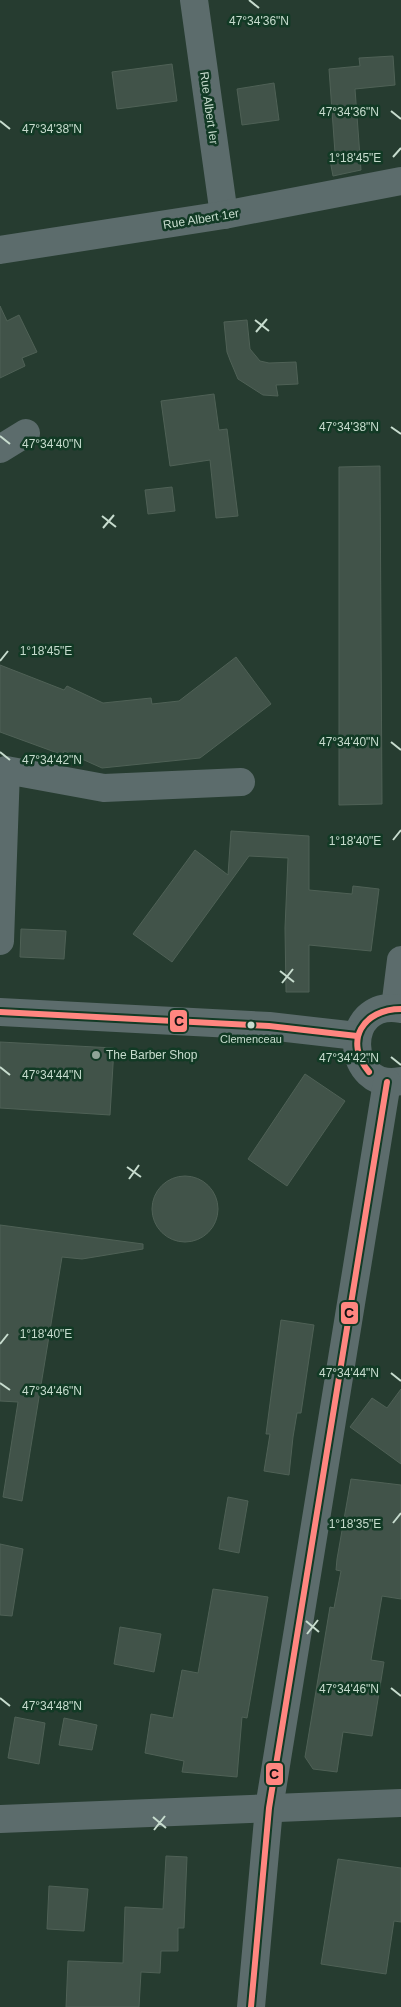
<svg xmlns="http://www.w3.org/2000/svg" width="401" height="2007" font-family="Helvetica,sans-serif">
	<rect width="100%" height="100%" fill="#263c30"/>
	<!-- building -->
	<g fill="#415349" stroke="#4f6156">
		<polygon points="393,56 395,85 355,89 361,170 333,176 329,155 335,153 329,69 360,66 359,58"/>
		<polygon points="172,64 177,101 117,109 112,72"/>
		<polygon points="274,83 279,120 242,125 237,89"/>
		<polygon points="0,306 7,321 19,315 37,352 22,358 25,366 0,378"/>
		<polygon points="247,320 250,349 260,361 269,363 296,362 298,384 276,385 278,396 263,395 238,379 230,360 227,352 224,322"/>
		<polygon points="214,394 219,430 227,429 238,516 216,518 210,460 170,466 161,401"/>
		<polygon points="380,466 382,804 339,805 339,467"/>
		<polygon points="172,487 175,511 148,514 145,490"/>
		<polygon points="236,657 271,704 200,758 102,768 64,751 63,755 0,732 0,665 64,690 67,686 103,703 151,698 152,704 179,701"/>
		<polygon points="231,831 309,836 309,890 352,894 353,886 379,889 371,951 309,945 309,992 286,992 285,928 288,858 249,856 172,962 133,934 195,850 228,875"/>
		<polygon points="21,929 66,931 64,959 20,957"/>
		<polygon points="0,1042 114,1048 110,1115 0,1108"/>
		<polygon points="305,1074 345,1101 287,1186 248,1159"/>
		<circle cx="185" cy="1209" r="33"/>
		<polygon points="0,1225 143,1244 143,1249 82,1259 62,1257 22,1501 3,1497 18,1402 0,1401"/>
		<polygon points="281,1320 314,1325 301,1413 297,1413 293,1437 289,1475 264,1471 270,1434 266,1434"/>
		<polygon points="401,1389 401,1464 350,1427 372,1398 387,1408"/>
		<polygon points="351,1479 401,1485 401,1599 382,1596 371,1660 384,1662 372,1736 343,1732 337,1772 313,1769 305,1757 330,1607 334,1608 341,1571 336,1570 337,1559"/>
		<polygon points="228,1497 248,1501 239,1553 219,1549"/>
		<polygon points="0,1544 23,1549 12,1616 0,1615"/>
		<polygon points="213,1589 268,1597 247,1718 242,1717 237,1777 182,1772 184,1761 145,1753 151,1714 173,1718 182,1670 198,1673"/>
		<polygon points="120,1627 161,1634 154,1672 114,1664"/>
		<polygon points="15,1717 45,1723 39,1764 8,1758"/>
		<polygon points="64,1718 97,1725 92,1750 59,1745"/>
		<polygon points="166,1856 187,1857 184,1928 178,1928 178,1951 161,1951 160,1973 141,1972 139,2007 66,2007 68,1961 123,1963 125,1907 163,1909"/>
		<polygon points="338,1859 401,1868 401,1922 394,1921 386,1974 321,1964"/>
		<polygon points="49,1886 88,1889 84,1931 47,1929"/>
	</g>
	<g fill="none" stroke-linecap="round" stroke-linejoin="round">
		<!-- minor -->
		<g stroke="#5c6c6c" stroke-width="28">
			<polyline points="194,0 224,215"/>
			<polyline points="0,449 26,433"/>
			<polyline points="0,941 6,770 104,788 241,782"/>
			<polyline points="395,1008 401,960"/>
			<path d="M401 1009C340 998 345 1093 401 1081"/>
			<polyline points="0,1012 269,1026 357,1036"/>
			<polyline points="251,2007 269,1808 387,1082"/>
		</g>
		<!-- tertiary -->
		<g stroke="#5c6c6c" stroke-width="28">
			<polyline points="0,250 224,215 401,181"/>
			<polyline points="0,1819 401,1803"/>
		</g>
		<defs>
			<g id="bus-1">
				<polyline points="0,1012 269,1026 357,1036"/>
				<path d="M369 1072C343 1041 363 1009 401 1009"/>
				<polyline points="251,2007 269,1808 387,1082"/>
			</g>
		</defs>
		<!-- bus-1 casing -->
		<use href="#bus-1" stroke="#123a25" stroke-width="10"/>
		<!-- bus-1 -->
		<use href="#bus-1" stroke="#ff8680" stroke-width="6"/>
	</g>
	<!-- ticks -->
	<path fill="none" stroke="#c7dcce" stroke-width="2" d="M249 0 259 8M391 111 401 119M0 121 10 129M393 157 401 148M255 320 269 331M256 332 267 319M391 427 401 434M0 436 10 444M102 516 116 527M103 528 114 515M0 661 8 651M391 742 401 750M0 752 10 760M393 840 401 830M280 971 294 982M282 983 293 969M391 1057 401 1065M0 1067 10 1075M127 1167 141 1177M129 1179 139 1165M0 1344 8 1334M391 1373 401 1381M0 1383 10 1390M393 1523 401 1513M306 1621 319 1632M307 1634 318 1620M391 1688 401 1696M0 1698 10 1706M153 1817 166 1828M154 1830 165 1816"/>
	<!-- markers -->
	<circle fill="#c7dcce" stroke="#123a25" stroke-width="2" cx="251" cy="1025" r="4.5"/>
	<circle fill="#8fa497" stroke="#123a25" stroke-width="2" cx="96" cy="1055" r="5"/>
	<g text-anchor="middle" stroke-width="5" stroke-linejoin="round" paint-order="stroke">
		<!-- bus labels -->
		<g font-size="11" fill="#c7dcce" stroke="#123a25">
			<text x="251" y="1043">Clemenceau</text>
		</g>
		<!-- street labels -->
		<g font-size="12" fill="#c7dcce" stroke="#123a25">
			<text transform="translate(209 108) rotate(82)" y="4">Rue Albert Ier</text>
			<text transform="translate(201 219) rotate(-9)" y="4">Rue Albert 1er</text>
		</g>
		<!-- poi labels -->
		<g font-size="12" fill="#c7dcce" stroke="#123a25" text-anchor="start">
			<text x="106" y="1059">The Barber Shop</text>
		</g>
	</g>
	<g font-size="12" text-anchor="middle" fill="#c7dcce" stroke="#123a25" stroke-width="5" stroke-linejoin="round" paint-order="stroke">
		<text x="259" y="25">47°34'36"N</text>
		<text x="349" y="116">47°34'36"N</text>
		<text x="52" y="133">47°34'38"N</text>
		<text x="355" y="162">1°18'45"E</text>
		<text x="349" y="431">47°34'38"N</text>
		<text x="52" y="448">47°34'40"N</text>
		<text x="46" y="655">1°18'45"E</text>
		<text x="349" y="746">47°34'40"N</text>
		<text x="52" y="764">47°34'42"N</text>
		<text x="355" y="845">1°18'40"E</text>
		<text x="349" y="1062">47°34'42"N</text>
		<text x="52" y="1079">47°34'44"N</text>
		<text x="46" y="1338">1°18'40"E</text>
		<text x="349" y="1377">47°34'44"N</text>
		<text x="52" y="1395">47°34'46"N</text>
		<text x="355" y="1528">1°18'35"E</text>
		<text x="349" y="1693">47°34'46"N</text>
		<text x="52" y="1710">47°34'48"N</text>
	</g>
	<g stroke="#123a25" stroke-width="2">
		<rect x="169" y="1009" width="19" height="24" rx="5" fill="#ff8680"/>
		<rect x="340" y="1301" width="19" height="24" rx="5" fill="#ff8680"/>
		<rect x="265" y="1762" width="19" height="24" rx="5" fill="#ff8680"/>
	</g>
	<g font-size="14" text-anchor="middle" font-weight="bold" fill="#111">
		<text x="179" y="1026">C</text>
		<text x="349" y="1318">C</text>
		<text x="274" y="1779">C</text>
	</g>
</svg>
